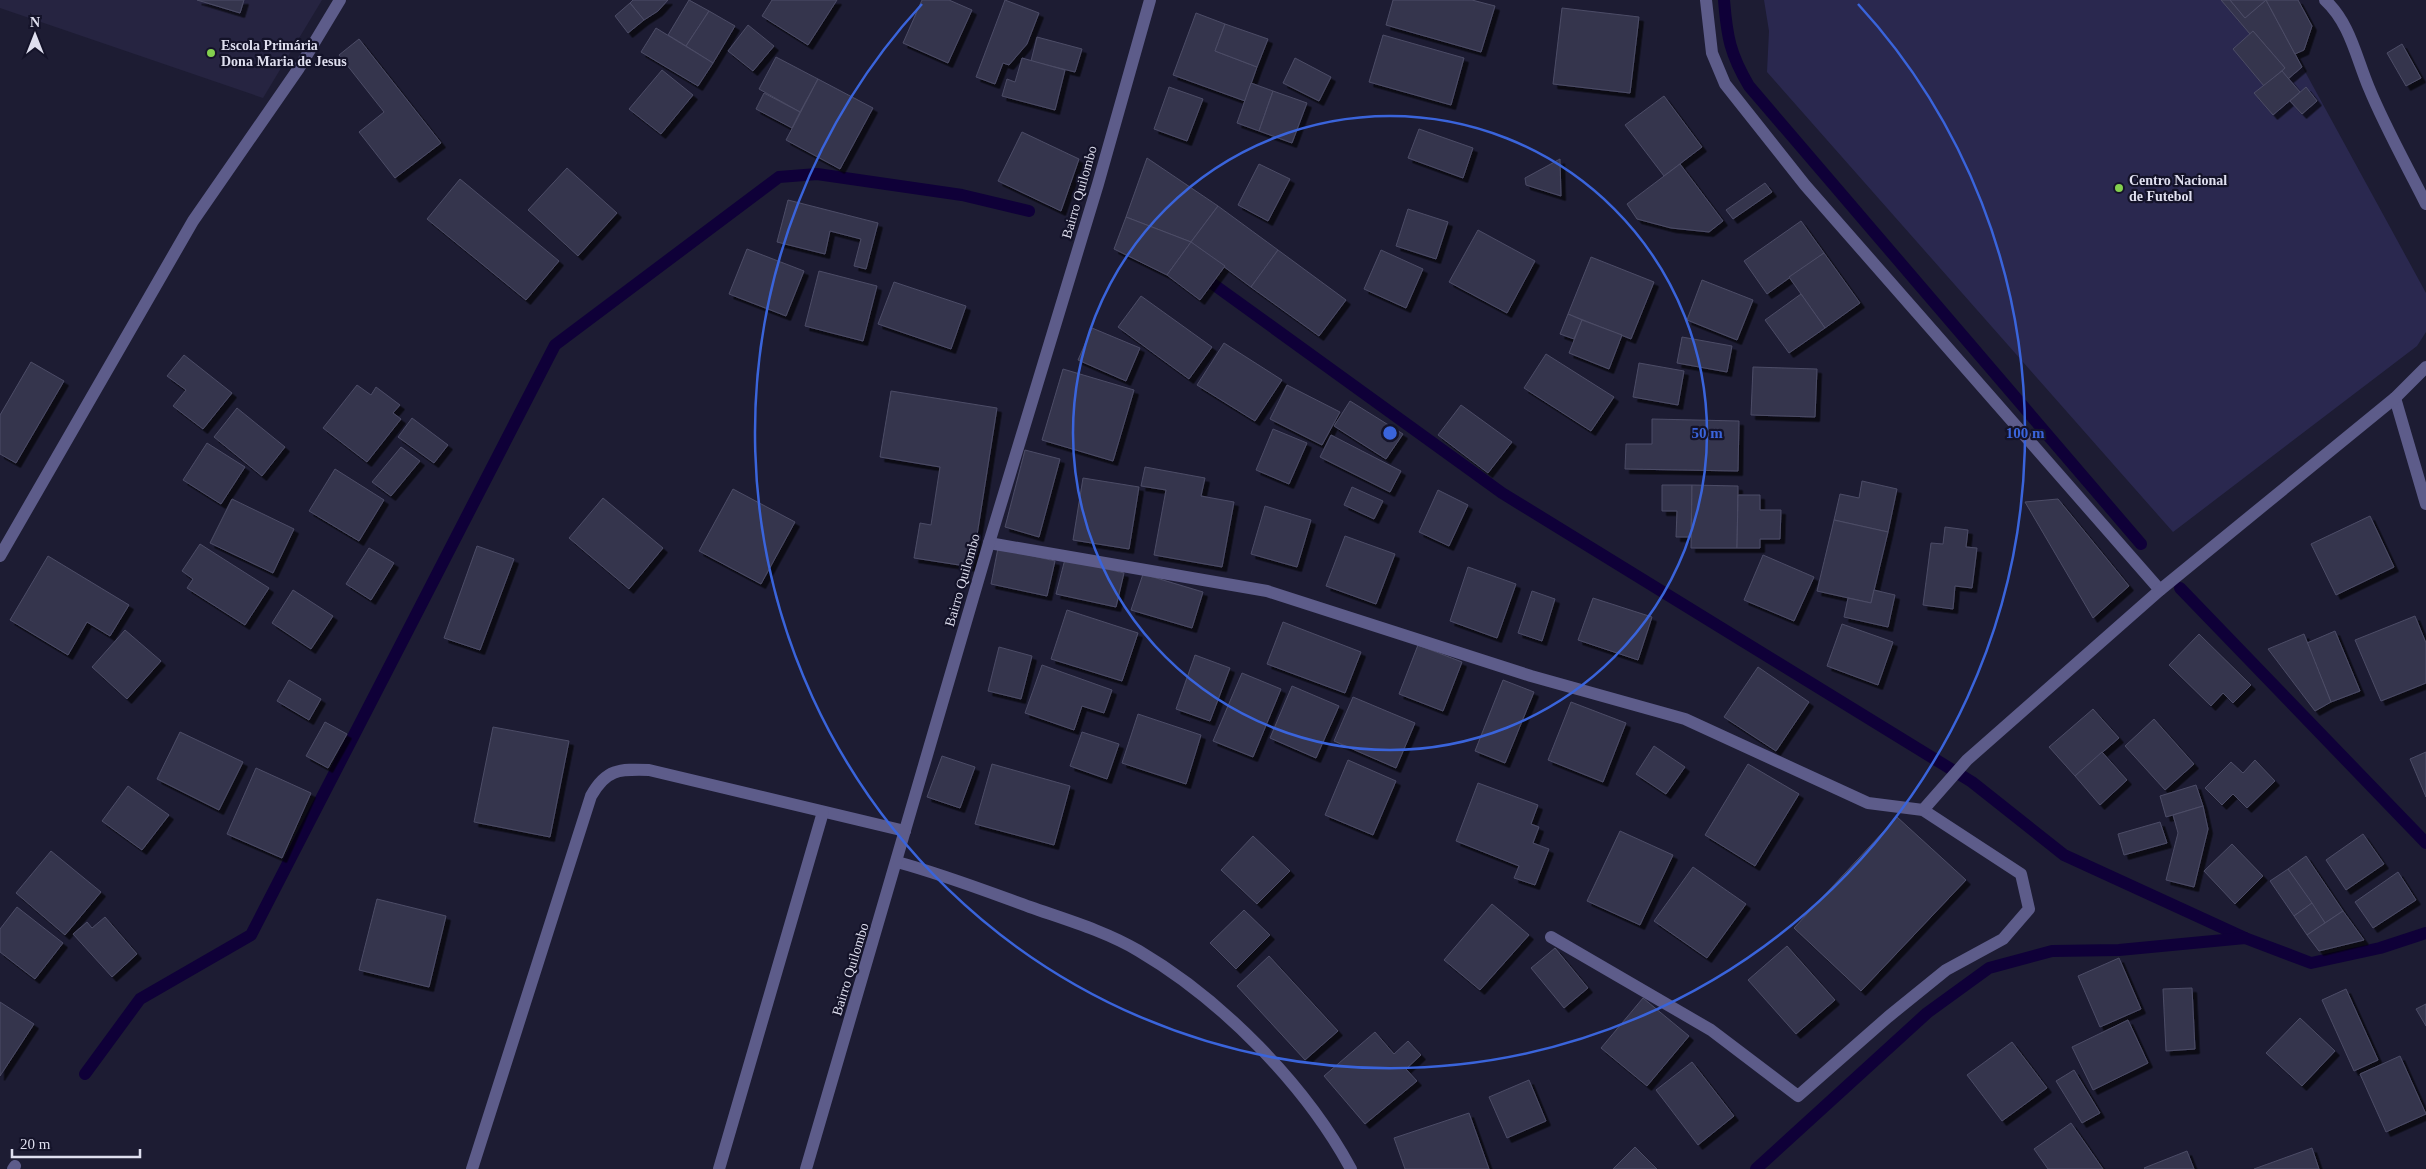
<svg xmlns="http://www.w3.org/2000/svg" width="2426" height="1169" font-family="'Times New Roman',serif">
	<defs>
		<filter id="shadow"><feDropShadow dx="4.5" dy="4.5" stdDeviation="0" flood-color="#0009"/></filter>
	</defs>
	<rect width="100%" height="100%" fill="#1d1c33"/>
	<!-- built -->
	<polygon fill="#262441" points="0,0 322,0 263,98 0,8"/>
	<!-- green -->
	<polygon fill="#2a284f" points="1764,0 2266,0 2426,293 2426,332 2417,346 2173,532 1767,72 1769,31"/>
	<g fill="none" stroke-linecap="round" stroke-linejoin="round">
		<!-- stream -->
		<g stroke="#0f0038" stroke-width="12">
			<path d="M1724 0C1727 37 1730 54 1749 86L2141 544"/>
			<polyline points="1213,284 1502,493 1972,782 2064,855 2245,938"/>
			<polyline points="2180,588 2426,843"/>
			<polyline points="85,1074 140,999 251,935 555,345 779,177 817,174 962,195 1029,211"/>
			<polyline points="1756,1169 1927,1013 1989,968 2052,951 2119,950 2245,938 2311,963 2380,948 2426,933"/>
		</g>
	</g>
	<!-- building -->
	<g fill="#36364e" stroke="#4c4c66" filter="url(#shadow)">
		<polygon points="197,0 244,0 240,13"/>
		<polygon points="633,0 668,0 658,11 644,20 630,3"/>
		<polygon points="689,0 709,11 686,46 668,35"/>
		<polygon points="772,0 837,0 808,45 762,16"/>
		<polygon points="922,0 949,0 972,10 948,63 903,43"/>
		<polygon points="1005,0 1039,13 1027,44 1009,65 1003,63 995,84 976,77"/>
		<polygon points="1393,0 1472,0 1495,6 1481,52 1386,25"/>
		<polygon points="2221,0 2230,0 2245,18 2266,0 2302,67 2288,79 2282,71 2285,68 2253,31 2250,34"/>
		<polygon points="2230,0 2266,0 2245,18"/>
		<polygon points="2266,0 2298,0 2312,26 2304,50 2295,54"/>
		<polygon points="630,3 644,20 628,33 615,16"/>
		<polygon points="1562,8 1639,17 1630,93 1553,84"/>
		<polygon points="709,11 735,26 713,63 686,46"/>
		<polygon points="1196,13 1225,24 1215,51 1257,67 1245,101 1173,75"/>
		<polygon points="1225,24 1268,39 1257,67 1215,51"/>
		<polygon points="748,25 774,46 753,71 728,51"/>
		<polygon points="656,28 713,63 698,86 641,52"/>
		<polygon points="2253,31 2285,68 2264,86 2233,49"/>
		<polygon points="1383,35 1464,58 1451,105 1369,82"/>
		<polygon points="1037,37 1082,49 1075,72 1031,61"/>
		<polygon points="359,39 441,143 395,178 359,132 384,112 339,55"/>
		<polygon points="2402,44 2421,78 2406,86 2387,53"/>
		<polygon points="776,57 818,79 800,112 759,89"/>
		<polygon points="1022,58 1065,70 1055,110 1002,96 1007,79 1015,82"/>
		<polygon points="1295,58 1331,77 1319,101 1283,83"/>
		<polygon points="662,70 693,95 661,134 629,109"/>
		<polygon points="2282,71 2300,92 2273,115 2254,93"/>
		<polygon points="818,79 873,108 840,169 786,140"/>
		<polygon points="1251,83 1273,91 1259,131 1237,123"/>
		<polygon points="1169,87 1203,99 1187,141 1154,129"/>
		<polygon points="2306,87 2317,101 2302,114 2290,101"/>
		<polygon points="1273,91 1307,103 1292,143 1259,131"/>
		<polygon points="764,93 800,112 792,128 756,109"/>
		<polygon points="1664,96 1702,147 1664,176 1625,125"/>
		<polygon points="1419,129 1473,148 1463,178 1408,158"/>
		<polygon points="1022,132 1079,159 1061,211 998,181"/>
		<polygon points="1147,158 1218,206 1191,242 1126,217"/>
		<polygon points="1560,159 1561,196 1526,185 1525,178"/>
		<polygon points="1259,164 1290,179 1268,221 1238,205"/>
		<polygon points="1680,164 1723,221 1709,232 1671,228 1637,219 1627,204"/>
		<polygon points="567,168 617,213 578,256 528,210"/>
		<polygon points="460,179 559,261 526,300 427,219"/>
		<polygon points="1765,183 1772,192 1733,219 1726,210"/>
		<polygon points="788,200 878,223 866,269 854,266 861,239 830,231 825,254 777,242"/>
		<polygon points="1218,206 1278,250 1251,287 1191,242"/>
		<polygon points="1408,209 1448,222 1436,259 1396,246"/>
		<polygon points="1126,217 1191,242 1167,275 1114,249"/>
		<polygon points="1801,221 1824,253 1767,294 1744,261"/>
		<polygon points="1478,230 1535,261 1507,313 1449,282"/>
		<polygon points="1191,242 1225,266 1200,300 1167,275"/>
		<polygon points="747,249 804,271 786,316 729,294"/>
		<polygon points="1278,250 1346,300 1319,336 1251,287"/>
		<polygon points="1381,250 1423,269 1406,308 1364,289"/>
		<polygon points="1824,253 1860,303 1825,328 1789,277"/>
		<polygon points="1591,257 1654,282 1631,339 1568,314"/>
		<polygon points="819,271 877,286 863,341 805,326"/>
		<polygon points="1702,280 1753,300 1737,340 1687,320"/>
		<polygon points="894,282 966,306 951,349 878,324"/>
		<polygon points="1801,294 1825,328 1789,353 1765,320"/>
		<polygon points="1141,296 1212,347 1189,379 1118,327"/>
		<polygon points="1568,314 1582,320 1574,339 1560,334"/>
		<polygon points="1582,320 1622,335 1609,369 1569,353"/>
		<polygon points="1092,328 1140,348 1126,381 1078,360"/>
		<polygon points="1682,337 1732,346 1727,372 1677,363"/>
		<polygon points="1224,343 1282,380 1255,421 1197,385"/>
		<polygon points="1546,354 1614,397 1591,431 1524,388"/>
		<polygon points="184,355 232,393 203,429 173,406 186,390 167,376"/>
		<polygon points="31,362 64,381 16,463 0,454 0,415"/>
		<polygon points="1639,363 1684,371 1678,405 1633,397"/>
		<polygon points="1753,367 1817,369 1815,417 1751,415"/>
		<polygon points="1063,369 1134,390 1113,461 1042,440"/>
		<polygon points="357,385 371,395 376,387 400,405 393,413 401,419 367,462 323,428"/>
		<polygon points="1287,385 1340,412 1322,445 1270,419"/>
		<polygon points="891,391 997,408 972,567 914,558 920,523 931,525 940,467 880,457"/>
		<polygon points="1350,401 1403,434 1386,459 1334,426"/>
		<polygon points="1461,405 1512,442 1488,473 1438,435"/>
		<polygon points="237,408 285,447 262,476 214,437"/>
		<polygon points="412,418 448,445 434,463 398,437"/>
		<polygon points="1652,419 1739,421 1738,471 1625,469 1626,444 1652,444"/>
		<polygon points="1273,429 1307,443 1289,484 1256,470"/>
		<polygon points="1331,435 1401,471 1390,492 1320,457"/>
		<polygon points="207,443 245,467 221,504 183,480"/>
		<polygon points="401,447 420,461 391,496 372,482"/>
		<polygon points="1025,450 1060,459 1039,537 1005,527"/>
		<polygon points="1145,467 1205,478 1201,496 1234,502 1222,567 1154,555 1166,490 1141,486"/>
		<polygon points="335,469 384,500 359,541 309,511"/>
		<polygon points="1083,478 1139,487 1129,549 1073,540"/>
		<polygon points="1862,481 1897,489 1888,532 1834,520 1840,494 1859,498"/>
		<polygon points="1662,485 1692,485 1691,537 1676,537 1677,511 1662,511"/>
		<polygon points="1692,485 1738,486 1737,548 1691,548"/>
		<polygon points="1352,487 1383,501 1374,519 1344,505"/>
		<polygon points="733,489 795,522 761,584 699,551"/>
		<polygon points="1438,490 1468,505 1449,546 1419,532"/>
		<polygon points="1738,495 1760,495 1760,510 1781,510 1780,539 1760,539 1760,548 1737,548"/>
		<polygon points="603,498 663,548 629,589 569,538"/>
		<polygon points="232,499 294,529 273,573 210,543"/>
		<polygon points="2058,499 2129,586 2093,618 2025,502"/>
		<polygon points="1265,506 1311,520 1297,567 1251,554"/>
		<polygon points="2370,516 2394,567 2336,595 2311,544"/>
		<polygon points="1834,520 1888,532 1871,603 1817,591"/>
		<polygon points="1945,527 1968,530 1966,547 1977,548 1972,588 1955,586 1953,609 1923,605 1931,543 1943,544"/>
		<polygon points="1345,536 1395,554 1376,604 1326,586"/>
		<polygon points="200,544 269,588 245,625 187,588 193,579 182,571"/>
		<polygon points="477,546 514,559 480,650 444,638"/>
		<polygon points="369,548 394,563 371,600 346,584"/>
		<polygon points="998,548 1055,561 1047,596 991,584"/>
		<polygon points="1763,555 1814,577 1794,621 1744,600"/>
		<polygon points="48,556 129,605 110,636 87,622 68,655 10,620"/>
		<polygon points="1065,559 1124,573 1116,607 1056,594"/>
		<polygon points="1468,567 1516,584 1497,638 1450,621"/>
		<polygon points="1143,574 1203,592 1192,628 1131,610"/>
		<polygon points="293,590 333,616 311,649 272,623"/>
		<polygon points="1874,590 1895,595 1888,627 1844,617 1848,598 1871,603"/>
		<polygon points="1532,591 1555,599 1542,641 1518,633"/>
		<polygon points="1593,598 1652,617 1638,660 1578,640"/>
		<polygon points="1067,610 1138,633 1122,681 1051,659"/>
		<polygon points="2415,616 2426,643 2426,683 2381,701 2355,640"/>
		<polygon points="1283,622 1361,652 1345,693 1267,664"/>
		<polygon points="1842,624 1893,642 1878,685 1827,666"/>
		<polygon points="125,630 161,661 127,699 92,667"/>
		<polygon points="2335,631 2360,691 2331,702 2307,643"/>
		<polygon points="2199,634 2251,685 2233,703 2223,693 2211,706 2169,665"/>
		<polygon points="2304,634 2331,702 2315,711 2268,649"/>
		<polygon points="1418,645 1462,662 1443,711 1399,694"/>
		<polygon points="999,647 1032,656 1021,699 988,691"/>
		<polygon points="1195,655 1230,668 1210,721 1176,709"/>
		<polygon points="1042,665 1112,690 1104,713 1082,706 1074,730 1025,713"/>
		<polygon points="1758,667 1809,702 1776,751 1724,717"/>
		<polygon points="1242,673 1281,689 1253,757 1213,741"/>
		<polygon points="289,680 321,699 309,720 277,701"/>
		<polygon points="1503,680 1534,692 1505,763 1475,751"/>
		<polygon points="1292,686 1339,706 1316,758 1270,738"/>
		<polygon points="1353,697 1415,723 1396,768 1334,741"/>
		<polygon points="1571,702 1626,723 1603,782 1548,760"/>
		<polygon points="2093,709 2119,738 2075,776 2049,747"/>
		<polygon points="1138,714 1201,735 1186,784 1122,763"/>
		<polygon points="2154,719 2194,764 2165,790 2125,746"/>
		<polygon points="325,722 347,734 328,768 306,756"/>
		<polygon points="493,727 569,741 550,837 474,822"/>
		<polygon points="180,732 243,762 219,810 157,779"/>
		<polygon points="1082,732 1119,744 1107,779 1070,766"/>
		<polygon points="1654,746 1685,767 1666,794 1636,774"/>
		<polygon points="2102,752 2127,780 2100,805 2075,776"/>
		<polygon points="2426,752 2426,797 2410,759"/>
		<polygon points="942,756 975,767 960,808 927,797"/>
		<polygon points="1348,760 1396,781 1373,835 1325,815"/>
		<polygon points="2255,760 2275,781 2247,808 2233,794 2222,805 2205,788 2231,762 2243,773"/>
		<polygon points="992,764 1070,786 1054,845 975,824"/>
		<polygon points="1748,764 1799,794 1755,866 1705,835"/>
		<polygon points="256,768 311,793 282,858 227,834"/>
		<polygon points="1478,783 1538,805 1531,824 1539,827 1533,843 1549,849 1535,885 1514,878 1519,866 1456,841"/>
		<polygon points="2196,785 2203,806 2166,817 2160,796"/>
		<polygon points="128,786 169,815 142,850 102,821"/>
		<polygon points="2203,806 2208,829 2194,887 2166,880 2178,833 2173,815"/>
		<polygon points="1897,817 1966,880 1861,991 1794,928"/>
		<polygon points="2160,822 2167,843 2124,855 2118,834"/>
		<polygon points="1620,831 1673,855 1640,925 1587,901"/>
		<polygon points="2363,834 2384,864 2346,890 2326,860"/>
		<polygon points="1253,836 1290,871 1257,904 1221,870"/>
		<polygon points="2232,844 2263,876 2235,904 2204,871"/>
		<polygon points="51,851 101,892 65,935 16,893"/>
		<polygon points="2306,856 2343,911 2325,923 2288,869"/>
		<polygon points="1693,867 1746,904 1707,958 1654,921"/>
		<polygon points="2288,869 2312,903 2294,916 2270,881"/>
		<polygon points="2398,872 2416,900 2373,928 2355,902"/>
		<polygon points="377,899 446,916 429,987 359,970"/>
		<polygon points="2312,903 2325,923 2307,935 2294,916"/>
		<polygon points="1492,904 1529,935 1480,990 1444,960"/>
		<polygon points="17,907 63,943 35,979 0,952 0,929"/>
		<polygon points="1244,910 1270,935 1236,969 1210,943"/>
		<polygon points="2343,911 2364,940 2319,951 2307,935"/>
		<polygon points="105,917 137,954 112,977 73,934 87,922 92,928"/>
		<polygon points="1787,946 1835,1000 1796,1034 1748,980"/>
		<polygon points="1555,948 1588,988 1564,1008 1531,968"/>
		<polygon points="1269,956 1338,1031 1305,1060 1237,986"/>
		<polygon points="2119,958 2141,1009 2100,1027 2078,976"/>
		<polygon points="2192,988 2195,1049 2166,1051 2163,989"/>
		<polygon points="2346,989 2378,1060 2354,1071 2322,1000"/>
		<polygon points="1643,998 1689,1036 1647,1086 1601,1048"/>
		<polygon points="0,1002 34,1024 0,1076"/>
		<polygon points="2426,1004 2426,1026 2416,1009"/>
		<polygon points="2300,1018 2335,1051 2302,1086 2266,1053"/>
		<polygon points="2128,1020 2148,1063 2093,1090 2072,1047"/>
		<polygon points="1375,1032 1394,1054 1408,1041 1421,1055 1406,1069 1417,1081 1365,1124 1324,1076"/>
		<polygon points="2012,1042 2047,1088 2002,1121 1967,1075"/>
		<polygon points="2400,1056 2426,1114 2386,1132 2360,1074"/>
		<polygon points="1692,1062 1734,1116 1698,1145 1656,1090"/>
		<polygon points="2074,1070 2100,1113 2082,1123 2056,1081"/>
		<polygon points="1529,1080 1546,1121 1507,1138 1489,1097"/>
		<polygon points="1469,1113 1489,1169 1405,1169 1394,1138"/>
		<polygon points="2071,1123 2103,1169 2048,1169 2034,1149"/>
		<polygon points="1635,1147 1657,1169 1613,1169"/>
		<polygon points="2312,1148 2319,1169 2254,1169"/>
		<polygon points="2187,1151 2194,1169 2145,1169 2144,1168"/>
	</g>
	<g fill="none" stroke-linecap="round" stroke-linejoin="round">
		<!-- minor -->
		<g stroke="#5d5c8a" stroke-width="12">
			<polyline points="1706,0 1712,53 1725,84 1805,185 2160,590"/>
			<path d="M2325 0C2350 23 2356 57 2369 88 2385 127 2407 166 2426 204"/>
			<polyline points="2395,398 2426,504"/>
			<polyline points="989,543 1267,591 1531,676 1685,719 1868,803 1923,810 2021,874 2029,909 2003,939 1946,970 1888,1017 1798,1096 1711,1030 1551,937"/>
			<polyline points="0,556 193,221 299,68 340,0"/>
			<polyline points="1923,810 1967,760 2160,590 2395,398 2426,367"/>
			<path d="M897 862C942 874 986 891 1030 907 1067 920 1105 931 1139 951 1222 1000 1305 1084 1351 1169"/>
			<polyline points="13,1169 15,1166"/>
			<path d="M472 1169 591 796C606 769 619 769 649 770L905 831"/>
			<polyline points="719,1169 823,812"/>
			<polyline points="806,1169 989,543 1098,184 1150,0"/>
		</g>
	</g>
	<!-- distance rings -->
	<g fill="none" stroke="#3a64db" stroke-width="2.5">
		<circle cx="1390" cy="433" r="317"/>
		<path d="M1858 4A635 635 0 1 1 922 4"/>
	</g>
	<!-- markers -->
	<g fill="#83d04e" stroke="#141329" stroke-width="2">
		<circle cx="211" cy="53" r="5"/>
		<circle cx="2119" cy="188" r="5"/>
	</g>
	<g text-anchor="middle" stroke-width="4.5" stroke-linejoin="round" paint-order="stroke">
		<!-- poi labels -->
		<g font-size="14" font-weight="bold" fill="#dfdfef" stroke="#141329" text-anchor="start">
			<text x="221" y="50">Escola Primária<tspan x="221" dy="16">Dona Maria de Jesus</tspan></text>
			<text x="2129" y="185">Centro Nacional<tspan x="2129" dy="16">de Futebol</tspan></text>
		</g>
		<!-- street labels -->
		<g font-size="14" fill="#dfdfef" stroke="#141329">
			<text transform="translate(1079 192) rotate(-74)" y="5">Bairro Quilombo</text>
			<text transform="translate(962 580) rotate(-74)" y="5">Bairro Quilombo</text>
			<text transform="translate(850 969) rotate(-73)" y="5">Bairro Quilombo</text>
		</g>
	</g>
	<circle cx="1390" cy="433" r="8" fill="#3a64db" stroke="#141329" stroke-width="2.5"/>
	<g font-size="15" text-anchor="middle" font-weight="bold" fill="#3a64db" stroke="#141329" stroke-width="4.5" stroke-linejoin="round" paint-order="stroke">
		<text x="1707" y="438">50 m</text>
		<text x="2025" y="438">100 m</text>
	</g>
	<!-- north arrow -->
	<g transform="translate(35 35)" stroke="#141329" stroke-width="4" paint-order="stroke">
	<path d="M0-4L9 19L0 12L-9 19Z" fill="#dfdfef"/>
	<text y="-8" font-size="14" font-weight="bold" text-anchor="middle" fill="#dfdfef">N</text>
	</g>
	<!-- scale -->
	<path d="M12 1149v8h128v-8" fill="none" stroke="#dfdfef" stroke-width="2.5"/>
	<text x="20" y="1149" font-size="15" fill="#dfdfef" stroke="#141329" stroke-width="4" paint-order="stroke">20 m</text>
</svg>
